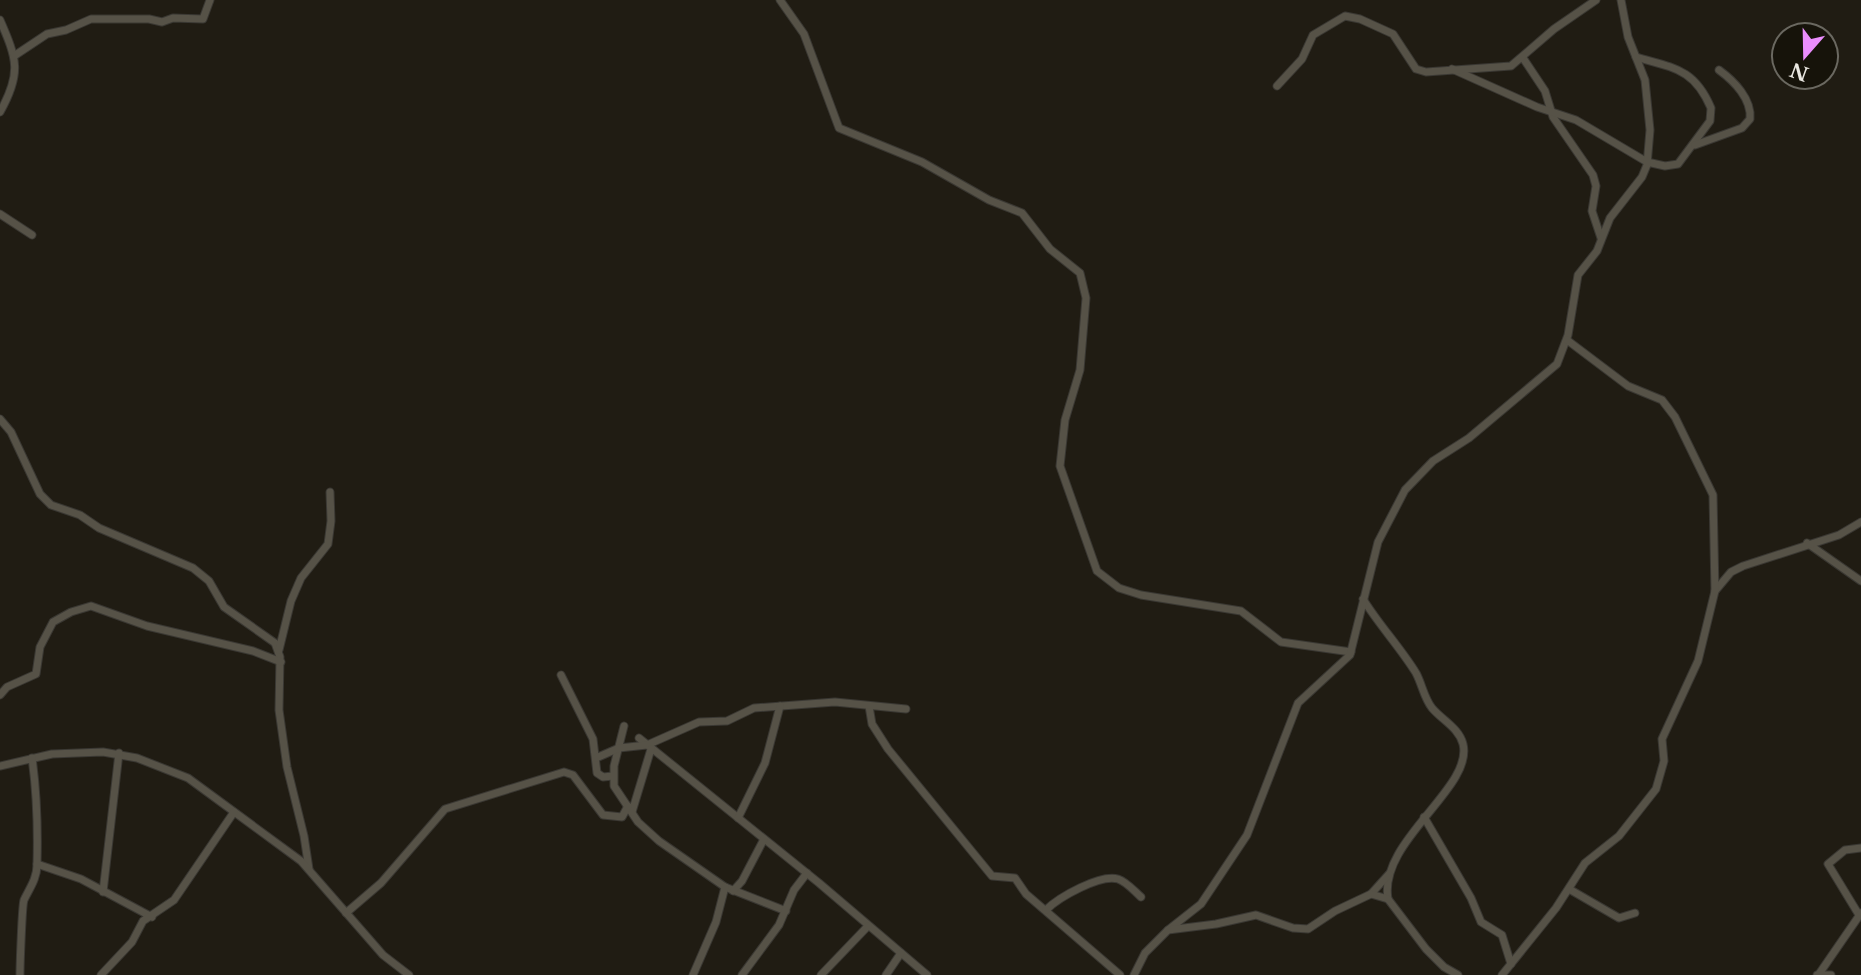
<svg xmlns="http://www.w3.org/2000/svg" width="1861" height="975" font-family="'Libre Baskerville',serif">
	<rect width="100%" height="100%" fill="#201c13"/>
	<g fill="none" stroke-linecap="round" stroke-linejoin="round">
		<defs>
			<g id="minor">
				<polyline points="780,0 804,34 839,128 922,162 989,200 1022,213 1050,249 1080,273 1086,298 1080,370 1065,420 1060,466 1097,571 1119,588 1141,595 1241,611 1281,642 1351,652"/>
				<path d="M0 20C17 59 22 73 0 112"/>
				<polyline points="14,56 47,34 66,30 91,19 149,19 162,22 173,18 203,19 210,0"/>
				<polyline points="1523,58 1545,91 1553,117 1593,175 1596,186 1592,211 1601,238"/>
				<path d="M1452 69 1537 107 1576 120 1647 162 1665 166 1678 164 1710 121 1711 108C1694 68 1673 68 1636 57"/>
				<polyline points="1277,86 1302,59 1313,35 1345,16 1360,19 1393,34 1416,69 1426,72 1511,66 1554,29 1596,0"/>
				<path d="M1695 145 1742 128 1750 119C1752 99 1734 81 1719 70"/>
				<polyline points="0,214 32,235"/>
				<polyline points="0,419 11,432 40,494 51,505 80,515 99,528 193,568 209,581 224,607 275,643 280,657 279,710 287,767 304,836 309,869"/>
				<polyline points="1807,543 1861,581"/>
				<polyline points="1715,591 1731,572 1743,566 1839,535 1861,522"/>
				<path d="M1363 599C1379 625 1400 647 1416 673 1422 684 1424 698 1432 708 1442 720 1459 728 1463 744 1474 788 1378 841 1388 899"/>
				<polyline points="279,650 291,601 301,578 328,544 331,521 330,492"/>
				<polyline points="561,675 593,739 597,773 603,777 613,776"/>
				<polyline points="0,695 7,687 36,674 40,647 53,622 71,612 91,606 147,626 253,651 281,662"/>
				<polyline points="869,706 872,724 888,749 992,876 1015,878 1026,894 1120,975"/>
				<polyline points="624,726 614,766 614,786 638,822 659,841 725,887 786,911"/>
				<polyline points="639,738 819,883 927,975"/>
				<polyline points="596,758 619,748 647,745 699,722 727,721 754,708 835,702 906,709"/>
				<polyline points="0,766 52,754 103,752 137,758 188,778 301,861 383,955 409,975"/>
				<polyline points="632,812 651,749"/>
				<polyline points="1424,817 1471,898 1481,922 1502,935 1511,964"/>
				<polyline points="738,818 765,763 780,706"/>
				<polyline points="37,864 81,879 152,917"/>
				<polyline points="1569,889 1619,918 1635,913"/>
				<polyline points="733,891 742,881 764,839"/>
				<polyline points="103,892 119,753"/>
				<polyline points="1371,894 1389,874"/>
				<path d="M1046 910C1059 897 1100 874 1118 879 1127 882 1134 891 1141 897"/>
				<polyline points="346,913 381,883 445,809 564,772 573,775 603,815 622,817 628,806"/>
				<polyline points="1859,915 1828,864 1845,850 1861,848"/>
				<polyline points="1168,930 1201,904 1247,835 1298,703 1350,655 1378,542 1405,490 1433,461 1469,438 1557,364 1568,335 1578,275 1597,251 1610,218 1642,177 1647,165 1650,130 1645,80 1628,37 1621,0"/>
				<polyline points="1819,974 1861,913"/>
				<path d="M20 975C20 967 22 905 24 900 29 889 37 879 37 865 38 829 37 794 32 758"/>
				<polyline points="101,975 132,942 143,921 174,900 234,812"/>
				<polyline points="693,975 716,922 725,887"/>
				<polyline points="742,975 779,925 794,890 807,873"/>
				<polyline points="821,975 868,926"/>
				<polyline points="886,975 901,953"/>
				<polyline points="1134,975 1145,953 1168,930 1216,924 1256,915 1293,928 1308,929 1335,911 1371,894 1388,899 1426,949 1444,967 1458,975"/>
				<polyline points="1502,975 1556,908 1585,863 1619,836 1656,789 1664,761 1662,739 1698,661 1715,591 1713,495 1675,417 1662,400 1628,386 1567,340"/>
				<polyline points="1817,975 1831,975"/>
			</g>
		</defs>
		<!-- minor casing -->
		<use href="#minor" stroke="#3a3833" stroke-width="9"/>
		<!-- minor -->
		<use href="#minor" stroke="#565247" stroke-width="7"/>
	</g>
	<!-- north arrow -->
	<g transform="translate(1805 56) rotate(200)"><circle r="33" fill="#16130a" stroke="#6a6860" stroke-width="2"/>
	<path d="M0-5L12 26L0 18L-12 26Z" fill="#ea8dfd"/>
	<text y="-10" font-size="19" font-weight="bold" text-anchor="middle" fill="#e9e7e1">N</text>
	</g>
</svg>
